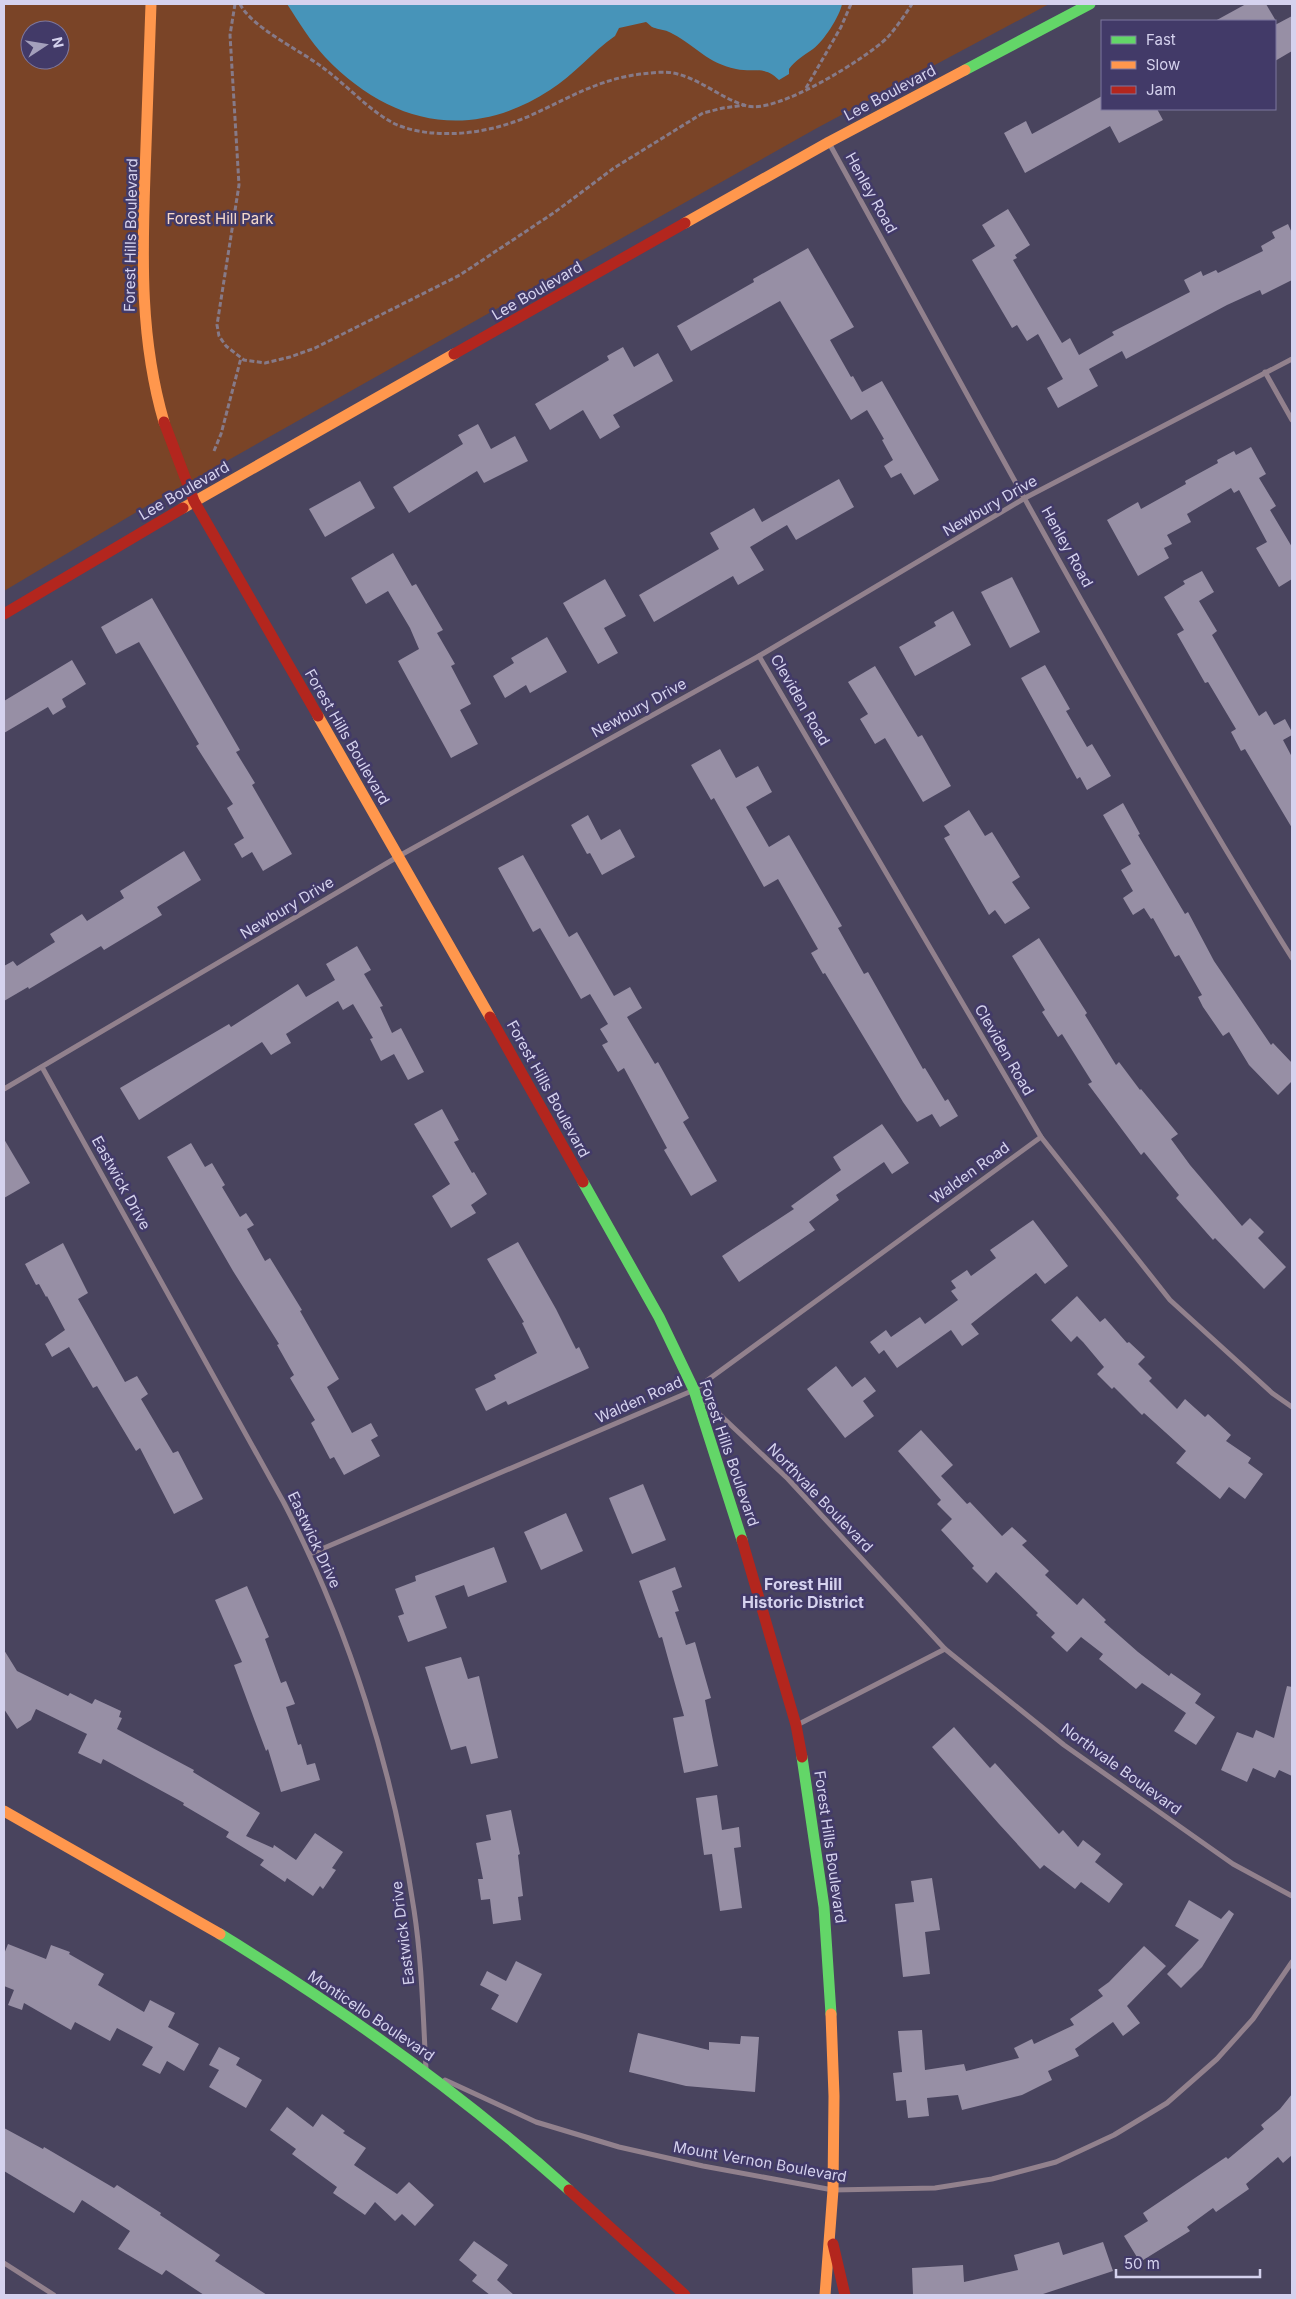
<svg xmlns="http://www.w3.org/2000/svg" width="1296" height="2299" font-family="Inter,sans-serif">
	<rect width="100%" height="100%" fill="#49445e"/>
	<!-- green -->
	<path fill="#7a4427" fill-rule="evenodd" d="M4 4H1049L817 128 145 507 4 591ZM30 30H60V60H30Z"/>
	<!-- water -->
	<path fill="#4794b9" d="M287 4H842C840 16 823 42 813 49 803 56 796 60 789 69V74L779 80C764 65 755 73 736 69 707 63 696 46 673 34 667 30 661 30 655 28 652 28 649 24 646 22L619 28 615 36C592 52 574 75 550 90 469 143 389 124 325 57 310 41 299 22 287 4Z"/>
	<!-- building -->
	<g fill="#978fa5">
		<polygon points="1246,4 1266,4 1276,21 1215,21"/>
		<polygon points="1292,16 1292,51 1275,61 1275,25"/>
		<polygon points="1102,96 1102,109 1157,109 1163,120 1119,143 1110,126 1025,173 1004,133 1026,121 1032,134"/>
		<polygon points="1008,209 1030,245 1015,255 1017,258 1013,260 1062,343 1070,338 1079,355 1114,335 1112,332 1190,292 1184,280 1201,271 1203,276 1216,270 1218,273 1263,251 1261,246 1275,238 1272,232 1288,224 1292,233 1292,280 1262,295 1260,290 1227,305 1126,359 1122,351 1089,369 1098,386 1058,408 1047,388 1063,379 1038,334 1027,341 1017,325 1012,328 972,260 995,246 982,225"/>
		<polygon points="808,248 854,327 830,340 851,377 853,376 862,392 882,381 939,480 914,495 901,473 891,478 884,466 893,460 882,440 884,439 867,410 851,420 780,301 691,351 677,326 754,282 753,279"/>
		<polygon points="623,347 634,367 658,353 673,381 613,415 620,427 600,439 583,410 550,430 535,404 609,360 607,356"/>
		<polygon points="478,424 491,449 515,436 528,461 484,483 477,471 409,513 393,487 463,444 458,435"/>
		<polygon points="1251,447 1266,474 1259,478 1276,506 1270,510 1292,547 1292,579 1279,587 1256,548 1267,542 1239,490 1234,493 1231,488 1187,514 1191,522 1167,535 1172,544 1164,548 1169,558 1138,576 1107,520 1138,502 1141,509 1186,484 1185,481 1218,463 1217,460 1234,451 1236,455"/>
		<polygon points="839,479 854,507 796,540 787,525 750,547 764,570 738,585 733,576 654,622 639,595 719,549 710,533 754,508 762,522"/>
		<polygon points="360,481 375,508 325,537 309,509"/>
		<polygon points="393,553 412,586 416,584 443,630 437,633 455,664 451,666 471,704 460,710 478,744 451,758 398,661 419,649 410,628 388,591 366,604 351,578"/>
		<polygon points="1202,571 1214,592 1199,601 1217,631 1212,635 1259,716 1266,711 1274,725 1285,719 1292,732 1292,735 1283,740 1292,757 1292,828 1245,749 1241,751 1231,732 1236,729 1208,682 1205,683 1177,634 1184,630 1164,597 1185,584 1183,581"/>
		<polygon points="1012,577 1040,632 1010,648 981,592"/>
		<polygon points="605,579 626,616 604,628 618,653 598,664 563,603"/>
		<polygon points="152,598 240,750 236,752 255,783 252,785 292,854 263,871 252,852 242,858 234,844 244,838 227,808 233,804 196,746 199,744 139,642 116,654 101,627"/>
		<polygon points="953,611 971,645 915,676 899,647 936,626 934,622"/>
		<polygon points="547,637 567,672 530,693 526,685 505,698 493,676 514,663 511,658"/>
		<polygon points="72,660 86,684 62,699 66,707 53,715 48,707 4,733 4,701"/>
		<polygon points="1045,665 1070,709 1066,711 1087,747 1092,744 1111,776 1087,790 1080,777 1077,779 1021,678"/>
		<polygon points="875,666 918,737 922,735 951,786 923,802 885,738 875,744 860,719 868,714 848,682"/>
		<polygon points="720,749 736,778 758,766 772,792 746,807 769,847 789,835 842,926 838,928 864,974 868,972 923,1069 925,1068 945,1101 948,1099 958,1116 940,1127 932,1114 917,1122 903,1102 825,973 823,974 811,953 818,949 778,879 764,887 714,798 711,800 691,765"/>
		<polygon points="1123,803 1140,834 1138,835 1185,914 1188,912 1214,961 1271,1045 1273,1043 1292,1063 1292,1081 1278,1095 1249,1065 1229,1032 1223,1036 1203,1007 1198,997 1202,995 1179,955 1175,957 1153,918 1151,919 1144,908 1133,915 1123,898 1133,891 1121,870 1131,864 1103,815"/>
		<polygon points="969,810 985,836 992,832 1020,877 1012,882 1030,908 1005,924 995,910 989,915 944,838 950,835 944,826"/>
		<polygon points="588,815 601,840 620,829 635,857 602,875 590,853 587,854 571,825"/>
		<polygon points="184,851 201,880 157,907 162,915 104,950 101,946 29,989 28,987 4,1001 4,966 13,961 17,966 55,942 50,934 82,914 87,921 124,898 120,891"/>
		<polygon points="523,855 569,937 577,932 614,996 630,987 642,1008 627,1017 655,1064 658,1062 689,1118 683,1122 717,1181 691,1196 664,1150 667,1148 624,1068 618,1072 602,1045 608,1042 600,1029 608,1024 590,994 581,999 540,928 533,932 498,868"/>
		<polygon points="1039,938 1087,1013 1085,1015 1116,1065 1119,1062 1140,1090 1141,1089 1178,1134 1171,1139 1190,1165 1242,1226 1250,1218 1264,1232 1258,1238 1286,1267 1264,1289 1215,1238 1213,1240 1176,1198 1179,1195 1144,1152 1141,1155 1088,1084 1092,1082 1062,1034 1058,1037 1042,1012 1045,1010 1012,956"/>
		<polygon points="357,946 371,970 364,974 383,1006 380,1007 392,1033 401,1028 424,1072 408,1080 394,1054 381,1061 370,1039 373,1038 353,1004 343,1010 338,1001 286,1034 291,1043 271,1055 262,1042 139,1120 120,1088 229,1024 231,1027 298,984 306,997 335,980 326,964"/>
		<polygon points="442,1109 459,1140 454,1142 472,1173 474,1172 487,1194 471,1205 476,1213 451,1228 432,1196 450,1184 414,1124"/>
		<polygon points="882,1124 909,1163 892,1174 884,1162 836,1195 839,1200 809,1222 815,1230 739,1282 722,1256 794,1209 791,1206 841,1170 833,1157"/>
		<polygon points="4,1139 30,1183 4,1198"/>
		<polygon points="191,1143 205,1167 212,1163 225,1185 222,1187 240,1217 246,1213 254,1225 247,1229 265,1261 270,1258 302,1310 300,1311 339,1379 327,1387 352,1433 371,1423 378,1436 371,1440 380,1456 344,1475 334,1457 330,1459 311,1423 315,1420 290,1378 294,1375 277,1345 279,1344 233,1271 167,1157"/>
		<polygon points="1033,1220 1068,1266 1045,1284 1036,1273 971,1324 979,1334 962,1346 951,1330 897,1368 884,1350 879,1354 870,1342 886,1330 891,1337 920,1317 925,1324 958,1300 951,1291 956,1288 951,1281 967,1270 971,1276 996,1258 990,1250"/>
		<polygon points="518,1242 556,1309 576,1349 579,1347 589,1368 508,1405 506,1401 486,1411 475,1389 496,1379 494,1375 537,1353 522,1323 524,1322 487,1259"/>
		<polygon points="63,1243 88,1293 78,1299 125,1382 137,1376 148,1394 141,1399 173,1453 178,1451 203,1499 174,1514 140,1448 136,1451 97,1386 93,1388 69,1347 52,1357 45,1344 65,1330 47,1296 46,1297 39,1284 36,1285 25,1264"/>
		<polygon points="1077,1296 1100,1322 1105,1318 1127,1343 1129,1342 1145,1357 1138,1364 1152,1378 1149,1381 1177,1409 1185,1399 1205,1417 1208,1414 1231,1435 1226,1441 1251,1458 1248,1463 1263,1474 1245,1499 1229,1487 1220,1499 1176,1463 1186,1451 1144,1413 1142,1415 1114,1387 1112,1389 1097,1374 1104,1367 1083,1342 1077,1336 1071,1342 1051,1320"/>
		<polygon points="836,1366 852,1387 865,1377 876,1391 863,1401 874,1416 845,1438 807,1389"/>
		<polygon points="921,1430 953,1465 941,1476 967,1504 970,1502 1002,1536 1012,1527 1027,1541 1022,1545 1049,1571 1045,1575 1077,1605 1083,1598 1106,1620 1104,1622 1138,1652 1169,1676 1171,1673 1201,1694 1195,1703 1215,1717 1196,1745 1174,1731 1186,1713 1142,1683 1136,1689 1099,1659 1103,1654 1081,1637 1067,1652 1051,1637 1055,1633 1036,1615 1038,1613 996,1572 987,1583 972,1568 974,1566 941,1530 952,1519 937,1504 941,1500 898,1451"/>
		<polygon points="643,1484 666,1540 632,1554 609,1498"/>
		<polygon points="566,1513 583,1551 541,1570 524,1532"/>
		<polygon points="494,1547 507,1582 468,1597 464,1585 435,1596 447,1628 408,1642 398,1616 404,1614 395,1589 416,1581 415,1576"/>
		<polygon points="675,1567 682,1587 672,1591 679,1611 675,1612 686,1645 695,1642 711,1698 705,1700 718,1766 684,1773 673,1718 684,1716 662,1637 659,1638 639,1581"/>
		<polygon points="247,1586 269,1637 265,1639 281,1683 286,1681 295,1704 286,1707 298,1745 301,1744 307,1765 315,1763 320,1780 281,1792 268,1749 266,1751 234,1665 242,1662 215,1600"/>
		<polygon points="4,1650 17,1671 68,1696 70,1693 92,1704 95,1699 121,1711 119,1717 122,1718 117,1729 194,1770 193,1772 260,1813 246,1836 273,1848 274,1845 296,1860 315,1833 343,1852 332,1868 336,1870 323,1889 320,1886 313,1896 287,1878 285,1882 260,1865 264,1860 226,1837 229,1832 183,1805 184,1803 103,1759 101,1764 78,1753 87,1734 36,1709 31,1720 17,1729 4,1709"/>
		<polygon points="461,1657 468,1679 479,1676 498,1758 471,1764 466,1746 451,1750 425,1667"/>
		<polygon points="1287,1686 1292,1687 1292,1776 1279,1770 1275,1778 1253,1768 1247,1782 1221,1770 1237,1732 1253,1738 1256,1730 1274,1738"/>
		<polygon points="954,1727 990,1768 995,1763 1059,1834 1063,1830 1078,1847 1083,1840 1101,1854 1095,1862 1123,1884 1109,1903 1081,1882 1075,1889 1044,1865 1040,1869 999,1824 932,1747"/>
		<polygon points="717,1795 722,1830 739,1827 741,1847 734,1848 742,1908 720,1911 712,1854 704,1855 696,1798"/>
		<polygon points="511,1810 520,1854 518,1855 523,1896 518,1897 521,1920 493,1924 490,1899 481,1900 478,1879 483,1879 476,1843 491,1840 486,1815"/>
		<polygon points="932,1878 940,1930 925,1932 930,1974 903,1977 895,1904 914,1902 911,1881"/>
		<polygon points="1189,1900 1221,1919 1229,1910 1234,1914 1202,1967 1181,1988 1167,1974 1199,1940 1175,1926"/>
		<polygon points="8,1944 46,1959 51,1945 70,1952 69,1954 104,1974 98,1985 144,2012 150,2000 175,2013 168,2027 199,2044 184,2071 167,2061 160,2074 142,2065 153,2047 117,2028 110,2041 75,2022 71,2030 24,2003 22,2010 8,2005 14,1990 4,1986 4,1954"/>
		<polygon points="1144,1946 1166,1966 1127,2006 1140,2023 1123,2036 1113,2022 1075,2049 1079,2056 1048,2071 1052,2080 1022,2095 962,2110 958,2095 927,2098 929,2116 908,2118 906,2100 896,2101 893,2073 902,2072 898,2031 922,2030 925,2070 964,2064 966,2071 1019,2058 1014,2048 1032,2039 1034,2044 1074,2025 1070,2019 1103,1996 1098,1990 1109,1982"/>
		<polygon points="516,1961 542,1974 517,2023 491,2009 499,1995 480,1985 487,1971 506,1981"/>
		<polygon points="638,2033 709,2050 709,2042 740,2044 741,2036 759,2037 755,2092 686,2086 629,2072"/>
		<polygon points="219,2047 240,2058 236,2065 262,2080 246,2108 209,2087 219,2070 209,2065"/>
		<polygon points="1292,2094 1292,2155 1283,2163 1278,2157 1246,2184 1249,2189 1216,2212 1213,2208 1187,2227 1190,2231 1140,2262 1124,2236 1148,2221 1143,2213 1226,2157 1228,2159 1264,2129 1261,2125 1280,2109"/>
		<polygon points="287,2107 313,2127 322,2114 345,2131 343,2133 366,2148 354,2165 397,2194 409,2182 434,2205 415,2226 402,2214 395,2221 375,2202 365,2215 333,2193 337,2187 292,2154 296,2149 270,2130"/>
		<polygon points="4,2128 43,2149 44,2147 114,2188 117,2185 161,2213 160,2215 220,2255 215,2261 267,2295 204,2295 166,2270 162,2275 118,2249 130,2231 82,2200 74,2213 4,2171"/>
		<polygon points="474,2241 508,2265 497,2280 514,2295 490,2295 472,2281 477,2275 459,2260"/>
		<polygon points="1059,2242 1063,2255 1103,2242 1113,2271 1040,2295 913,2295 912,2268 963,2265 964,2282 1018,2270 1014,2255"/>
	</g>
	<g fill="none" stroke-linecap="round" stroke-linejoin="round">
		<!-- path -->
		<g stroke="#867a88" stroke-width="3" stroke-dasharray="5 2.5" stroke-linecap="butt">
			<polyline points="235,4 230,35 239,185 217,325 219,336 226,346 244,360 265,363 290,357 315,348 460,275 555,212 614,168 703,113 723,108 745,105"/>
			<path d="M240 4C252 28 300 50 322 67 347 85 368 110 395 124 406 129 421 132 433 133 468 136 505 128 538 112 572 96 603 78 642 74 652 73 664 71 673 73 700 78 721 99 747 106 777 114 865 59 887 38 896 28 905 15 912 4"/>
			<polyline points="806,88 841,27 851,4"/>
			<polyline points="214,451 221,434 241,358"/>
		</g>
		<!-- street -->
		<g stroke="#92818d" stroke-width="5">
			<path d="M829 143C980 417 1127 693 1292 958"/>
			<polyline points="1265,372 1292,420"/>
			<polyline points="759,656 1041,1137 1170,1300 1272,1393 1292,1407"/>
			<path d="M42 1067 284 1503C349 1629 393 1769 414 1910 422 1962 423 2016 426 2069"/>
			<polyline points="4,1089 399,856 759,656 1025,498 1292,359"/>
			<polyline points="699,1395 788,1479 945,1649 1064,1745 1233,1864 1292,1896"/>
			<polyline points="310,1554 694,1390 1041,1137"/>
			<polyline points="797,1725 945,1649"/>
			<polyline points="445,2080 536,2122 619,2147 703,2166 833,2190 935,2188 992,2179 1056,2162 1114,2135 1167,2103 1217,2059 1253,2019 1292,1962"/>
			<polyline points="4,2263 54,2295"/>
		</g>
		<!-- fast -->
		<g stroke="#63d668" stroke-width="11">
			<polyline points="965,70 1090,4"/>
			<polyline points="583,1182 659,1317 694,1390 742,1540"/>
			<polyline points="802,1757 824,1907 831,2014"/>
			<path d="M220 1934C344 2010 461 2093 569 2190"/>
		</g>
		<!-- slow -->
		<g stroke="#ff974d" stroke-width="11">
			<path d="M151 4C149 61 147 118 145 174 142 259 140 340 164 422"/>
			<polyline points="685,223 829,142 965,70"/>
			<polyline points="183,508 454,354"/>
			<polyline points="318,716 490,1017"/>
			<polyline points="4,1811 220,1934"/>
			<polyline points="825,2295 833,2190 834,2096 831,2014"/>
		</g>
		<!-- jam -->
		<g stroke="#b3261e" stroke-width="11">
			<polyline points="454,354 685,223"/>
			<polyline points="164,422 194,501 318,716"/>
			<polyline points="4,614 183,508"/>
			<polyline points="490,1017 583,1182"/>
			<polyline points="742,1540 796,1725 802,1757"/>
			<polyline points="569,2190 685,2295"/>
			<polyline points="833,2244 845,2295"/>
		</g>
	</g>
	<g text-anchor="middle" stroke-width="5" stroke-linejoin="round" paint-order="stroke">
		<!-- street labels -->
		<g font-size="15" fill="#d5d2ee" stroke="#423a68">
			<text transform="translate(890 93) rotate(-28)" y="5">Lee Boulevard</text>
			<text transform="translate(871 193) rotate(61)" y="5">Henley Road</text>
			<text transform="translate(131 235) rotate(-89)" y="5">Forest Hills Boulevard</text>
			<text transform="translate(537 291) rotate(-30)" y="5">Lee Boulevard</text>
			<text transform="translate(184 491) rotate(-30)" y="5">Lee Boulevard</text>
			<text transform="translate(990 506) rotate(-30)" y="5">Newbury Drive</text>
			<text transform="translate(1067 547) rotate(61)" y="5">Henley Road</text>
			<text transform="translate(800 700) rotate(60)" y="5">Cleviden Road</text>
			<text transform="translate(639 708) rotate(-29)" y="5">Newbury Drive</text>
			<text transform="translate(347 737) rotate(60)" y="5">Forest Hills Boulevard</text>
			<text transform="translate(287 908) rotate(-31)" y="5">Newbury Drive</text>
			<text transform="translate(1004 1050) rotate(60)" y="5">Cleviden Road</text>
			<text transform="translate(548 1089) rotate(61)" y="5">Forest Hills Boulevard</text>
			<text transform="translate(970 1173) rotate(-36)" y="5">Walden Road</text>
			<text transform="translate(121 1183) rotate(61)" y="5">Eastwick Drive</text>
			<text transform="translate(639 1400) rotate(-24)" y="5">Walden Road</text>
			<text transform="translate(729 1453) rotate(71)" y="5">Forest Hills Boulevard</text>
			<text transform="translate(820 1498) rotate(46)" y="5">Northvale Boulevard</text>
			<text transform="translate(314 1540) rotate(65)" y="5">Eastwick Drive</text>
			<text transform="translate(1121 1769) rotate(36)" y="5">Northvale Boulevard</text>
			<text transform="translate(830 1847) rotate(82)" y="5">Forest Hills Boulevard</text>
			<text transform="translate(403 1933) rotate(-97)" y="5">Eastwick Drive</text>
			<text transform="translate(371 2016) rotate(34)" y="5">Monticello Boulevard</text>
			<text transform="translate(760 2162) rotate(10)" y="5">Mount Vernon Boulevard</text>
		</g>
		<!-- park labels -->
		<g font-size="15" fill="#f6d9ca" stroke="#423a68">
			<text x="220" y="224">Forest Hill Park</text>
		</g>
		<!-- neighbourhood labels -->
		<g font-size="16" font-weight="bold" fill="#d5d2ee" stroke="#423a68">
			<text x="803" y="1590">Forest Hill<tspan x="803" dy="18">Historic District</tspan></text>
		</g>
	</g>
	<!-- border -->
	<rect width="1296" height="2299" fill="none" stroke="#d5d2ee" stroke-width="10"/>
	<!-- legend -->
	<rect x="1101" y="20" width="175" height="90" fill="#423a68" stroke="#7d779e"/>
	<rect x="1111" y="36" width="25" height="8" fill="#63d668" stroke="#7d779e"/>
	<text x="1146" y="45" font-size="15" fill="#d5d2ee">Fast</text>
	<rect x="1111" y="61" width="25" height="8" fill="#ff974d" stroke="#7d779e"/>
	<text x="1146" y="70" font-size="15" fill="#d5d2ee">Slow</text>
	<rect x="1111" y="86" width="25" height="8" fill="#b3261e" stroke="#7d779e"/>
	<text x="1146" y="95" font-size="15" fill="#d5d2ee">Jam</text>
	<!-- north arrow -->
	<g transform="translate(45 45) rotate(78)"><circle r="24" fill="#423a68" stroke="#7d779e"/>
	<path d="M0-4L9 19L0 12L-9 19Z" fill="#a4a0bc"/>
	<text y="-8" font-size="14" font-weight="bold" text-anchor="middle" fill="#d5d2ee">N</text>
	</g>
	<!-- scale -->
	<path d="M1116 2269v8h144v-8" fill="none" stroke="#d5d2ee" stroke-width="2.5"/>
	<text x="1124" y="2269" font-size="15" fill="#d5d2ee" stroke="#423a68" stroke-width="4" paint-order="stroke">50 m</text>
</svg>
